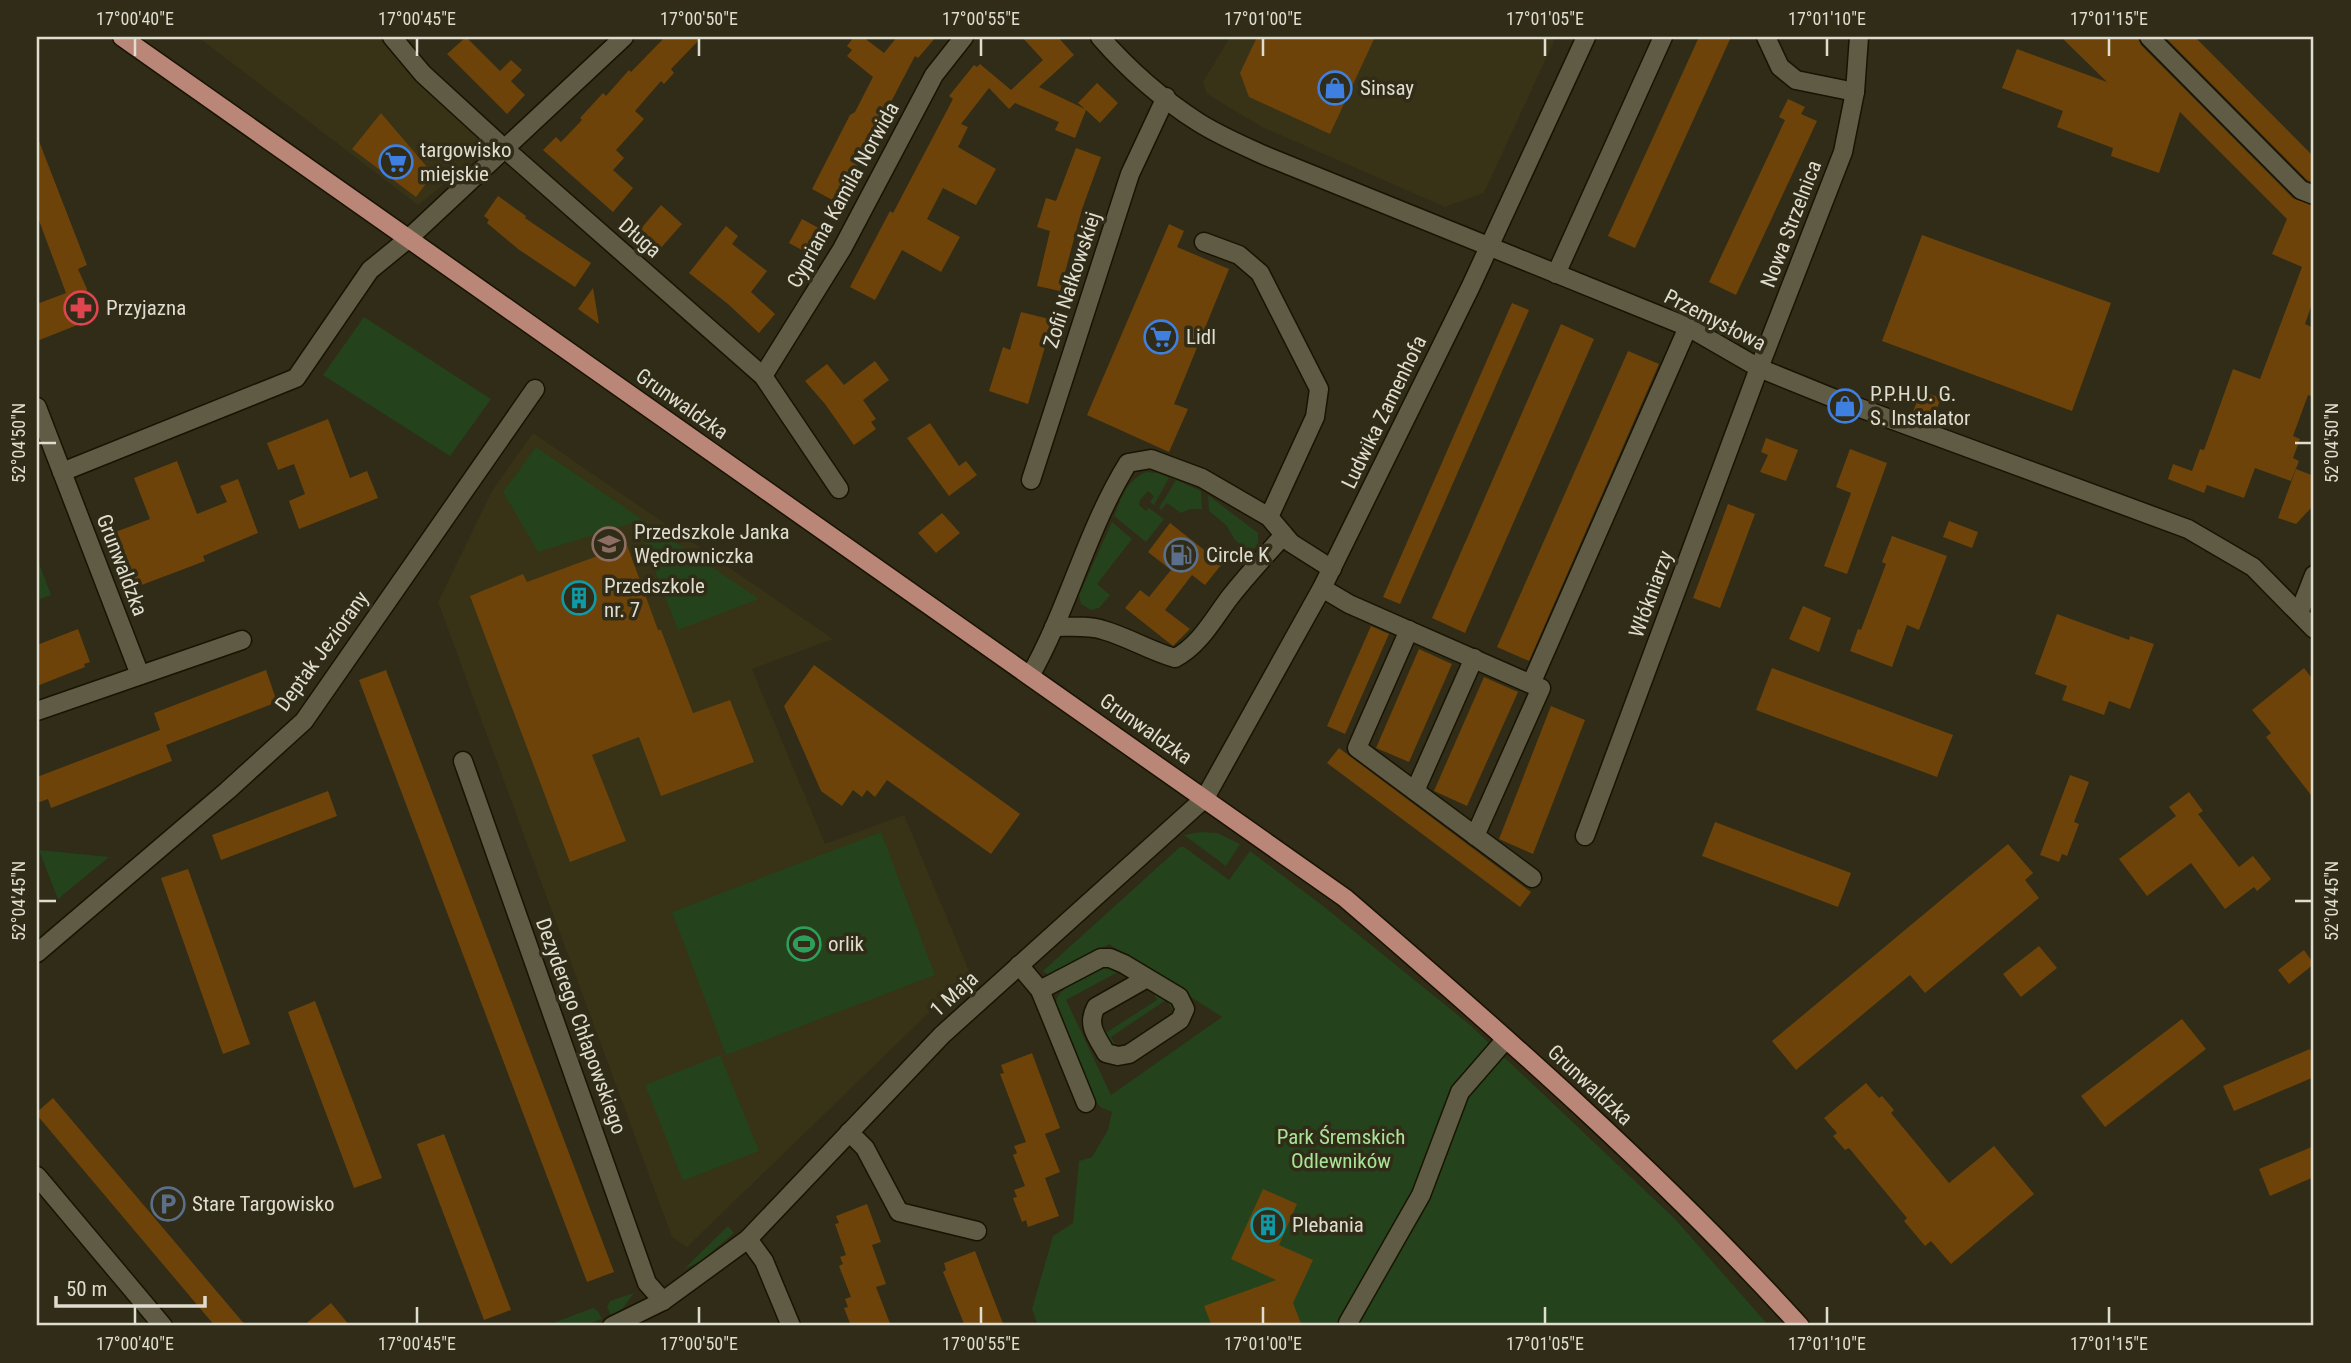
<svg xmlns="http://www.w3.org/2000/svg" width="2351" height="1363" font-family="'Roboto Condensed',sans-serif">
	<rect width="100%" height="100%" fill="#302c17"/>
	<!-- built -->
	<g fill="#383216">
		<polygon points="198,37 380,37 442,104 490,148 418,205"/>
		<polygon points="1230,37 1556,37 1484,193 1445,207 1262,127 1207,94 1203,82"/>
		<polygon points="533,433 833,639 752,669 825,844 904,815 970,973 687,1247 672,1237 438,602 492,491"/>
	</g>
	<!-- green -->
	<g fill="#24421b">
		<polygon points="364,317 491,399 450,456 323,375"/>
		<polygon points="536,447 759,599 678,630 636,522 538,552 503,492"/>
		<path d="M1146 472 1158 473 1169 478 1154 505 1150 502 1154 496 1148 491 1140 500 1139 505 1146 511 1149 508 1164 519 1146 542 1114 516C1122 497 1126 481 1146 472Z"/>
		<polygon points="1176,480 1201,491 1202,509 1190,509 1181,513 1167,503 1161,510 1159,508"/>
		<polygon points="1208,495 1258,533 1258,544 1255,548 1246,550 1235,540 1226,525 1209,511"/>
		<polygon points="1112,522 1132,539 1097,584 1110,595 1099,608 1091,610 1081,604 1079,595"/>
		<polygon points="37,558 51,595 37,600"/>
		<polygon points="881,832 935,975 726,1055 672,912"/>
		<polygon points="1201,832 1217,833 1240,844 1226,866 1184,835"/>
		<path d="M1180 847H1184L1229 880 1250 851 1323 906 1470 1025 1675 1219 1769 1326H1038L1032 1309 1053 1236 1073 1223 1079 1161 1092 1157 1108 1130 1112 1112 1102 1108 1093 1100 1055 1006C1056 985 1092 972 1110 966L1120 971 1066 1000 1111 1095 1222 1017 1109 944 1057 975 1051 977 1043 971Z"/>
		<polygon points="39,850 109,857 58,899"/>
		<polygon points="1151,988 1174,1004 1174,1012 1166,1000 1111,1037 1117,1049 1108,1046 1099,1020 1107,1032 1157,1000"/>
		<polygon points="720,1055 759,1151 683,1181 645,1085"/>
		<polygon points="728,1226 734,1233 700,1262 684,1269"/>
		<polygon points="634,1293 622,1309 611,1315 607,1307 610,1301"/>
		<polygon points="593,1308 598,1311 602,1319 583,1326 545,1326"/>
	</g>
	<!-- building -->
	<g fill="#6d4309">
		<polygon points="466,37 500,71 511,60 522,70 511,81 525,95 507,114 447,54"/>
		<polygon points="665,37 702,37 671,69 674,73 664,84 661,81 635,111 644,119 616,150 624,158 613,170 633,188 613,212 543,150 556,137 561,142 582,120 580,118 592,105 603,93 606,96 629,70 631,72"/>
		<polygon points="854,37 863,37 884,53 897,37 936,37 918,58 915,56 838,203 812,189 850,115 855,112 873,77 847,56 852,50 847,46"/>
		<polygon points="1022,37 1058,37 1074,55 1039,87 1085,109 1078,103 1097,83 1118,103 1100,123 1086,110 1075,138 1055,130 1059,122 1015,103 1009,109 989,88 961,124 968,127 958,147 996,169 976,205 943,188 927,219 960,237 941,272 902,250 875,300 850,287 890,211 893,213 953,99 949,96 974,65 977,67 980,64 1011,90 1043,60"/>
		<polygon points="1257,37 1375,37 1330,134 1249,97 1240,73"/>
		<polygon points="1699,37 1731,37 1635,248 1608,236"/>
		<polygon points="2061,37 2138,37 2141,45 2293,198 2314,206 2314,298 2305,324 2314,328 2314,397 2308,395 2293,436 2300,439 2293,458 2299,461 2291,481 2255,468 2244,498 2207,485 2204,493 2168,479 2173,464 2192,471 2200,449 2204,450 2233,369 2260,379 2302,267 2272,254 2287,219 2180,112 2159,173 2111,156 2113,148 2057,127 2063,111 2002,88 2017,49 2107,82"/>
		<polygon points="2165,37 2195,37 2314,157 2314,183 2307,180"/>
		<polygon points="1788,99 1805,107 1801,114 1817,121 1736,295 1709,282 1785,120 1779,117"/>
		<polygon points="381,113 433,174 416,197 352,149"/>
		<polygon points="37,136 87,265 78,269 87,289 82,316 85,322 37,341 37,304 66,293 37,215"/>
		<polygon points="1076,148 1101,157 1082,209 1060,291 1037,286 1050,231 1037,227 1046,198 1056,201"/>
		<polygon points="498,196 526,216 525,218 591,263 575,287 518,249 487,223 489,220 484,216"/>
		<polygon points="661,205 682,224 659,250 638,232"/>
		<polygon points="802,219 824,231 811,255 789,243"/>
		<polygon points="1169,224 1184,231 1177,247 1229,269 1174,404 1188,409 1169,452 1087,415"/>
		<polygon points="726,226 738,236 732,244 767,271 751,292 775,314 759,333 728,304 689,273"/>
		<polygon points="1922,235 2111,303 2072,411 1882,341"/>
		<polygon points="593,288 599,324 578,309"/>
		<polygon points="1512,303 1529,310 1400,604 1383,597"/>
		<polygon points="1021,312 1053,320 1028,404 989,391 1003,347 1010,350"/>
		<polygon points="1561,324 1594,339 1465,633 1432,618"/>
		<polygon points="1628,351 1659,364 1529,661 1497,647"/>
		<polygon points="875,361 889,380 863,400 876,419 871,422 876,429 854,445 825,404 805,381 827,364 844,385"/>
		<polygon points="1921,391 1941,398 1933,419 1913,412"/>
		<polygon points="328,419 350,478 367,471 378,498 299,529 289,501 305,494 294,464 278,470 267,443"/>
		<polygon points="930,423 959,466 966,461 977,475 949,496 907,438"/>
		<polygon points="1766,438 1798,450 1786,481 1760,472 1768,455 1761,452"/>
		<polygon points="1850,449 1887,463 1847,574 1824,566 1851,493 1836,487"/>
		<polygon points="177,461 197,514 227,502 220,486 238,479 258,533 203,556 205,561 131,589 110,534 150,519 134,478"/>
		<polygon points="2296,469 2314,476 2314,499 2311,508 2296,524 2278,518"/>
		<polygon points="1728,504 1755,514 1720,608 1693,598"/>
		<polygon points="942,513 960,533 936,553 918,533"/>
		<polygon points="1949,521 1978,532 1972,548 1943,537"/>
		<polygon points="1170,523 1222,564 1205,585 1192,575 1165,610 1190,629 1173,646 1125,608 1140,590 1149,597 1171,570 1148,552"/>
		<polygon points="1892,536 1947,556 1919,630 1907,625 1892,667 1850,651 1858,629 1861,630 1886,564 1882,562"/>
		<polygon points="627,545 658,630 661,630 693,713 730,700 754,762 661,796 639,737 592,755 626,841 570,862 470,596 523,574 527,582"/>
		<polygon points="1803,606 1831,618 1819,652 1789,639"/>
		<polygon points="2057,614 2129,640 2130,636 2154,644 2130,709 2109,701 2104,715 2062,700 2067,686 2035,674"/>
		<polygon points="1371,626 1389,634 1345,734 1327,726"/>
		<polygon points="78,629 90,662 84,664 85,667 37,686 37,645"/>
		<polygon points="1419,649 1452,664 1409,762 1376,748"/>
		<polygon points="814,665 1020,814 991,854 887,780 875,797 867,790 862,797 853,790 842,806 821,791 784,706"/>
		<polygon points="1772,668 1953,735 1937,777 1756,710"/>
		<polygon points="2304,668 2314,681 2314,799 2266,737 2271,733 2252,710"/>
		<polygon points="266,670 277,702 166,745 172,761 51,808 48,799 37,803 37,777 160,730 154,713"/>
		<polygon points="386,670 614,1272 587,1282 359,680"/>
		<polygon points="1484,677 1518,692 1467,806 1434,791"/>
		<polygon points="1551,706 1585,720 1533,854 1499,839"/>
		<polygon points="1339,748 1531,892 1520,907 1327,763"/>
		<polygon points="2070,775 2089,782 2074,822 2079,824 2067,856 2062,854 2059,862 2040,855"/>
		<polygon points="328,791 337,816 221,860 212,835"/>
		<polygon points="2189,792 2203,811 2198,814 2239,867 2253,856 2271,879 2257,891 2254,887 2225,909 2191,863 2147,896 2119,859 2176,816 2169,807"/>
		<polygon points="1715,822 1851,873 1838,907 1702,856"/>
		<polygon points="2008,844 2033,873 2025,880 2039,898 1925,993 1910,975 1796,1070 1772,1041"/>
		<polygon points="188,869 250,1044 223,1054 161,878"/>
		<polygon points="2039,946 2057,968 2021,997 2003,974"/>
		<polygon points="2304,950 2314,964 2289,984 2278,970"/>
		<polygon points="315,1001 382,1178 354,1188 288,1012"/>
		<polygon points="2182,1019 2206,1049 2105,1127 2081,1096"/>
		<polygon points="2310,1049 2314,1059 2314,1077 2234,1111 2223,1086"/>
		<polygon points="1032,1053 1060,1128 1045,1134 1060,1172 1045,1178 1059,1216 1028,1227 1026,1220 1022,1222 1013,1198 1017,1197 1014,1190 1025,1186 1013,1155 1017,1153 1014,1146 1026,1142 1000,1074 1004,1073 1001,1065"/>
		<polygon points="1866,1083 1879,1098 1882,1096 1894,1110 1891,1113 1949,1183 1994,1146 2034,1194 1951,1264 1931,1241 1925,1246 1904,1221 1907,1218 1849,1148 1845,1150 1833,1136 1837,1133 1824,1118"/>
		<polygon points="53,1098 246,1326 215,1326 37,1115 37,1112"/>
		<polygon points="444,1134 511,1310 484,1320 417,1144"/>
		<polygon points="2314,1146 2314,1177 2270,1196 2259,1169"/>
		<polygon points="1263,1189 1297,1204 1279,1245 1313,1260 1293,1303 1302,1326 1212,1326 1204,1306 1276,1280 1231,1259"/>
		<polygon points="867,1204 881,1242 872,1245 886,1284 876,1287 891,1326 851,1326 844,1308 848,1307 845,1299 851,1297 839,1266 843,1264 840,1257 846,1255 835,1224 839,1223 836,1216"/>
		<polygon points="975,1251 1004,1326 965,1326 943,1272 946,1270 944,1263"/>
		<polygon points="331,1303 350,1326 303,1326"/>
	</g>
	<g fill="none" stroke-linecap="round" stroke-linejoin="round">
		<defs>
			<g id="minor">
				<polyline points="392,37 423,74 505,149 763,376 839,489"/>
				<path d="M1100 37C1128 69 1162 99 1198 122 1220 136 1244 146 1266 156L1688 327 1759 368 1833 398 2188 529 2253 567 2314 629"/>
				<polyline points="1766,37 1780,67 1796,80 1855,92"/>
				<polyline points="2149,37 2301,190 2314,195"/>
				<polyline points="1204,242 1239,255 1260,273 1319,389 1315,417 1269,517"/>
				<polyline points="1556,274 1663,37"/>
				<polyline points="763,376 842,249 934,75 964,37"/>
				<polyline points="37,407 140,675"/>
				<polyline points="62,472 296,378 370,270 408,239 624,37"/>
				<polyline points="1031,480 1130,174 1166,97"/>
				<polyline points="1322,588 1349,604 1531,684 1688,327"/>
				<polyline points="2299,613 2314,575"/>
				<path d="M1054 627C1070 627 1088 625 1103 630 1128 637 1150 651 1175 658 1200 645 1214 618 1230 597 1247 575 1266 555 1284 535"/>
				<polyline points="1409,630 1357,748 1532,878"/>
				<path d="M1030 676C1069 607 1086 531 1128 463L1151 459 1202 478 1269 517 1291 543 1332 569"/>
				<polyline points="37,711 242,640"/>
				<polyline points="463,761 647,1283 663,1301"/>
				<polyline points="1415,791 1474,658"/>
				<polyline points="1475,836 1541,688 1531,684"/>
				<polyline points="1585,836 1759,368 1843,152 1855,92 1859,37"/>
				<polyline points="37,953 227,791 304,721 535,389"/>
				<polyline points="1019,965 1040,990 1086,1103"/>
				<path d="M1040 990 1101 958H1110L1124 964 1179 997 1185 1009 1180 1020 1129 1054 1118 1056 1106 1053C1097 1037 1086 1025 1096 1007L1147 978"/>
				<polyline points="849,1132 865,1148 899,1212 977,1231"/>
				<polyline points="37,1176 163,1326"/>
				<polyline points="748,1239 764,1261 791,1326"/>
				<polyline points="1348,1323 1421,1195 1460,1092 1506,1039"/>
				<polyline points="612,1326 663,1301 748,1239 942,1035 1205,798 1322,588 1470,288 1586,37"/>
			</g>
			<path id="major" d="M122 37 1345 898C1503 1034 1660 1172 1800 1326"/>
		</defs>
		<!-- minor casing -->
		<use href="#minor" stroke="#181402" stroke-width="21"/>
		<!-- major casing -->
		<use href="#major" stroke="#181402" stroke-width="21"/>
		<!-- minor -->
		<use href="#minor" stroke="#5f5b45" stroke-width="18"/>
		<!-- major -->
		<use href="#major" stroke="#b98678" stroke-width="18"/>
	</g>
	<!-- ticks -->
	<path fill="none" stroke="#dfddd0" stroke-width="2.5" d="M135 38V56M417 38V56M699 38V56M981 38V56M1263 38V56M1545 38V56M1827 38V56M2109 38V56M38 443H56M2295 443H2312M38 901H56M2295 901H2312M135 1307V1324M417 1307V1324M699 1307V1324M981 1307V1324M1263 1307V1324M1545 1307V1324M1827 1307V1324M2109 1307V1324"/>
	<!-- icons -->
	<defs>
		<symbol id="shop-ring" viewBox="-11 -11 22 22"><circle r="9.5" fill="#302c17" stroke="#3f7fe0" stroke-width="1.5"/><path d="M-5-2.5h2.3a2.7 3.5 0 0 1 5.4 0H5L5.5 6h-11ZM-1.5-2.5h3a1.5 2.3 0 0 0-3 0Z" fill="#3f7fe0"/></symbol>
		<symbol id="supermarket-ring" viewBox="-11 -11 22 22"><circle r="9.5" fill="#302c17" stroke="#3f7fe0" stroke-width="1.5"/><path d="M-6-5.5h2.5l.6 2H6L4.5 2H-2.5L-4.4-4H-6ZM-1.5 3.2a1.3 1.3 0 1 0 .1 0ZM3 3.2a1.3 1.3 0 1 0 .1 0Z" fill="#3f7fe0"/></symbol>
		<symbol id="pharmacy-ring" viewBox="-11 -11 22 22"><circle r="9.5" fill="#302c17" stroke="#e0444e" stroke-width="1.5"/><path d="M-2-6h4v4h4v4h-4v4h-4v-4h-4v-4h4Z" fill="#e0444e"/></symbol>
		<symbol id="school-ring" viewBox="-11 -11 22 22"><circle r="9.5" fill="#302c17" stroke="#8d6e63" stroke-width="1.5"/><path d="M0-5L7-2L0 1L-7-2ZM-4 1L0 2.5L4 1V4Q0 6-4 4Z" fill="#8d6e63"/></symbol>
		<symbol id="fuel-ring" viewBox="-11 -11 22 22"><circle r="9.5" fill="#302c17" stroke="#5c6f8a" stroke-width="1.5"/><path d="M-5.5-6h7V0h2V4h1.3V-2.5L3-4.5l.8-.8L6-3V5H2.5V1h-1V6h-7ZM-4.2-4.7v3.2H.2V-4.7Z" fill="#5c6f8a"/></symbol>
		<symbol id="building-ring" viewBox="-11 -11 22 22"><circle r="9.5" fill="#302c17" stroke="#0f9aa8" stroke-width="1.5"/><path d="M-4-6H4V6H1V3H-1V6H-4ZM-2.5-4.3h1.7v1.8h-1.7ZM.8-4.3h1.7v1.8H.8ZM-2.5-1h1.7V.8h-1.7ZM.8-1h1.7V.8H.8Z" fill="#0f9aa8"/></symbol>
		<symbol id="stadium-ring" viewBox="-11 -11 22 22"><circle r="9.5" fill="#302c17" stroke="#2e9e5b" stroke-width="1.5"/><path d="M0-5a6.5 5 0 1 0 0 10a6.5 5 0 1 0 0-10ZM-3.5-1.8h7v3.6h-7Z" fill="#2e9e5b"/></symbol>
		<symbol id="parking-ring" viewBox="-11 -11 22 22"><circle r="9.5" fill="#302c17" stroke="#5c6f8a" stroke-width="1.5"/><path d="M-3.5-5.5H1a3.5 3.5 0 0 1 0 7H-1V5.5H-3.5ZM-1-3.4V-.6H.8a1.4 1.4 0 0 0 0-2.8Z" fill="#5c6f8a"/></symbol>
	</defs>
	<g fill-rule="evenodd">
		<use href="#shop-ring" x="1316" y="69" width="38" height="38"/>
		<use href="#supermarket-ring" x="377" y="143" width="38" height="38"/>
		<use href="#pharmacy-ring" x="62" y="289" width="38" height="38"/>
		<use href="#supermarket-ring" x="1142" y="318" width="38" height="38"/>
		<use href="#shop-ring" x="1826" y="387" width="38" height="38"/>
		<use href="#school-ring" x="590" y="525" width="38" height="38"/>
		<use href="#fuel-ring" x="1162" y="536" width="38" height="38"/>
		<use href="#building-ring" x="560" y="579" width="38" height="38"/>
		<use href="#stadium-ring" x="785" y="925" width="38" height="38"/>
		<use href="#parking-ring" x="149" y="1185" width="38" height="38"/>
		<use href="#building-ring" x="1249" y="1206" width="38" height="38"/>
	</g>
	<g text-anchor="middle" stroke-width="7" stroke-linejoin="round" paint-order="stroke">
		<!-- poi labels -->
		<g font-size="21" fill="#dfddd0" stroke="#302c17" text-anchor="start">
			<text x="1360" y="95">Sinsay</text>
			<text x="420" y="157">targowisko<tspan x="420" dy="24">miejskie</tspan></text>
			<text x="106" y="315">Przyjazna</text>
			<text x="1186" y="344">Lidl</text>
			<text x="1870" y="401">P.P.H.U. G.<tspan x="1870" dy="24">S. Instalator</tspan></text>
			<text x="634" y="539">Przedszkole Janka<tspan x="634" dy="24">Wędrowniczka</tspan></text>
			<text x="1206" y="562">Circle K</text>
			<text x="604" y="593">Przedszkole<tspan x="604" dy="24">nr. 7</tspan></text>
			<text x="828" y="951">orlik</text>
			<text x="192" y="1211">Stare Targowisko</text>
			<text x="1292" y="1232">Plebania</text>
		</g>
		<!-- street labels -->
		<g font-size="21" fill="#dfddd0" stroke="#302c17">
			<text transform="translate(843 195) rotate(-61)" y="7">Cypriana Kamila Norwida</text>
			<text transform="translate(1791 224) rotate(-69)" y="7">Nowa Strzelnica</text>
			<text transform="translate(640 238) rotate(41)" y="7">Długa</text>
			<text transform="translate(1072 280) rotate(-72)" y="7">Zofii Nałkowskiej</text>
			<text transform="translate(1715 320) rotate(27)" y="7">Przemysłowa</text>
			<text transform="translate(682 404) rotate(35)" y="7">Grunwaldzka</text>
			<text transform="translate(1384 412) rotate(-64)" y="7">Ludwika Zamenhofa</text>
			<text transform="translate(122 565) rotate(69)" y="7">Grunwaldzka</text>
			<text transform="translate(1651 594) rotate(-70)" y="7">Włókniarzy</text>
			<text transform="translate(322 651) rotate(-54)" y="7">Deptak Jeziorany</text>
			<text transform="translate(1146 729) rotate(35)" y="7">Grunwaldzka</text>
			<text transform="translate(954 994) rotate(-42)" y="7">1 Maja</text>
			<text transform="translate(581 1026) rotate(70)" y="7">Dezyderego Chłapowskiego</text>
			<text transform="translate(1590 1085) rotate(43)" y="7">Grunwaldzka</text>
		</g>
		<!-- park labels -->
		<g font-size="21" fill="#a8e397" stroke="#302c17">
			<text x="1341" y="1144">Park Śremskich<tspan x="1341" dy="24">Odlewników</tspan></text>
		</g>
	</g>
	<!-- border -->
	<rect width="2351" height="1363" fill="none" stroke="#302c17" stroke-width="77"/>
	<!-- scale -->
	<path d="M56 1296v10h149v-10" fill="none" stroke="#dfddd0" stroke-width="3.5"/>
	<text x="66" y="1296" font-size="21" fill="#dfddd0" stroke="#302c17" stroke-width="5" paint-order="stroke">50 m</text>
	<rect x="38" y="38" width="2274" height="1286" fill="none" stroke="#dfddd0" stroke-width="2.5"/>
	<g font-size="18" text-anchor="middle" fill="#dfddd0">
		<text x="135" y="25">17°00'40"E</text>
		<text x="417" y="25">17°00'45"E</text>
		<text x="699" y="25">17°00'50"E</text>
		<text x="981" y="25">17°00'55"E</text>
		<text x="1263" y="25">17°01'00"E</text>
		<text x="1545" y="25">17°01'05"E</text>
		<text x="1827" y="25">17°01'10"E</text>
		<text x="2109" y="25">17°01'15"E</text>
		<text transform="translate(19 443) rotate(-90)" y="6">52°04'50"N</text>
		<text transform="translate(2332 443) rotate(-90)" y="6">52°04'50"N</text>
		<text transform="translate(19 901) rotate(-90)" y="6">52°04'45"N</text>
		<text transform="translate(2332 901) rotate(-90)" y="6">52°04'45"N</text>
		<text x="135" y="1350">17°00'40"E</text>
		<text x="417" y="1350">17°00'45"E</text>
		<text x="699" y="1350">17°00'50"E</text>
		<text x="981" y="1350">17°00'55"E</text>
		<text x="1263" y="1350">17°01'00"E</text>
		<text x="1545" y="1350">17°01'05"E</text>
		<text x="1827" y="1350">17°01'10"E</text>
		<text x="2109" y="1350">17°01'15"E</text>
	</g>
</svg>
